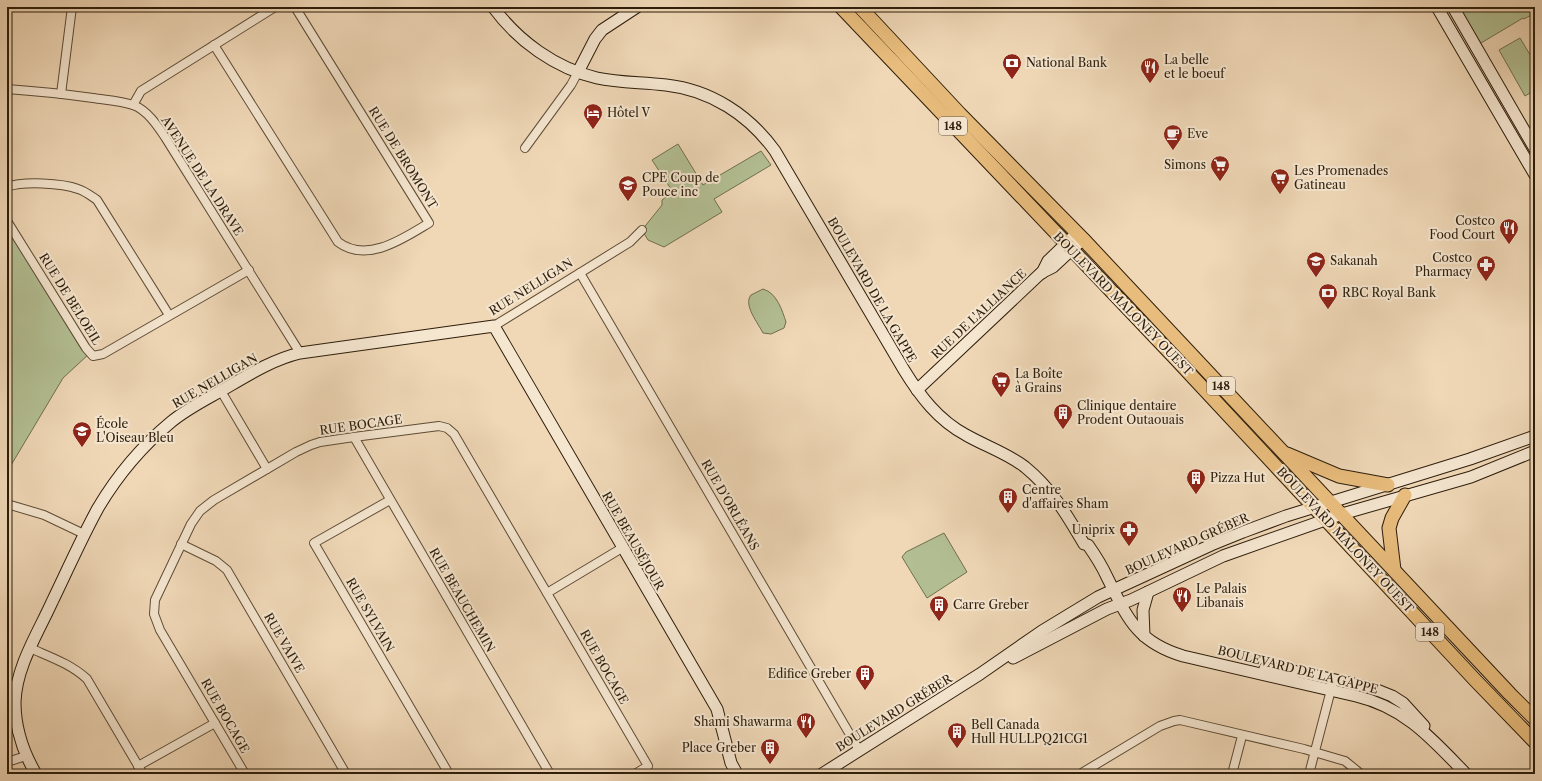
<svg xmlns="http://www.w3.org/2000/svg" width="1542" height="781" font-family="'Libre Caslon Text',serif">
	<rect width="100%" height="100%" fill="#f0d8b7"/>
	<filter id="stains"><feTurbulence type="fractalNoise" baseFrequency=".005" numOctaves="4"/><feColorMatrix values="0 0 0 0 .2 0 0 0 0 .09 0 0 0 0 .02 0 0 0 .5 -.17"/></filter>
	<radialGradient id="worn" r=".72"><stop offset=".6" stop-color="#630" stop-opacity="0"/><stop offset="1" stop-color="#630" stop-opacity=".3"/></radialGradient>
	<!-- green -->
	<g fill="#b3c094" stroke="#706e50">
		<polygon points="1454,7 1535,7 1535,13 1524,19 1523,18 1476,46"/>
		<polygon points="1520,38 1535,63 1535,90 1525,96 1499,50"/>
		<polygon points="678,144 703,185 761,151 771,165 714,199 722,212 664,247 648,240 642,230 662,205 662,200 673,192 652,160"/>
		<polygon points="7,221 90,353 63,378 7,472"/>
		<path d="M763 289C777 293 782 310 786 322L784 328 771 334 763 333C758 323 743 305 751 295Z"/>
		<polygon points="944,533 967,572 927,598 902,557 906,552"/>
	</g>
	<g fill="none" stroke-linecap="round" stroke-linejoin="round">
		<defs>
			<g id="street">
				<path d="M214 45 338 242C367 264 404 238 429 223L295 7"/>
				<path d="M7 89C36 91 64 94 93 98 106 100 121 101 133 105 147 110 157 125 165 137L300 353"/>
				<polyline points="61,94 72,7"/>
				<polyline points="133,105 141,91 275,7"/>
				<polyline points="525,148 571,85 578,72"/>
				<path d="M7 187C23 181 62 183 78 189 85 191 91 196 97 200L169 315"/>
				<polyline points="7,221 86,348 93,356 103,354 249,270"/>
				<polyline points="580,273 859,750"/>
				<polyline points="494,326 630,242 642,230"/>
				<polyline points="221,391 267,469"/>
				<polyline points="354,437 550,774"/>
				<polyline points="390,500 314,543 449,774"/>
				<polyline points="7,504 44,515 84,534"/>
				<polyline points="181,544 216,561 227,570 346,774"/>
				<polyline points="547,593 622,548"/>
				<path d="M30 648C50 657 71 664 87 679L143 774"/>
				<polyline points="7,762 26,756"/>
				<polyline points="138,766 215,723"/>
				<polyline points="245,774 160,630 154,614 155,600 191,524 200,511 214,500 296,452 311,445 320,442 354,437 439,426 447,428 454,434 648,766 635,774"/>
				<polyline points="1080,774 1160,726 1174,721 1180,720 1304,749 1345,761 1361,774"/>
				<polyline points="1232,774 1242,736"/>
				<polyline points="1309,774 1332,686"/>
			</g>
			<g id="secondary">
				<path d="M493 7C518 41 555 68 597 78 620 83 643 82 666 85 711 90 749 115 775 151L904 370C920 396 938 420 966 435 985 446 1007 453 1025 467 1052 489 1067 515 1084 544L1088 545C1095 555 1102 566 1107 577 1127 617 1136 642 1183 656L1356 696C1406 708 1432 739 1466 774"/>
				<polyline points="1437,7 1535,175"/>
				<polyline points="1453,7 1535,149"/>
				<polyline points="578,72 595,39 602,30 637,7"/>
				<polyline points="1042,273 1048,261 1077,233"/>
				<polyline points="917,390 1041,273 1053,267 1083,239"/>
				<polyline points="1144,636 1143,610 1148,592"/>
				<polyline points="1013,658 1107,609 1131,600 1223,556 1342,514 1471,477 1535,451"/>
				<polyline points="1265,668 1299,672 1372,688 1392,696 1403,703 1424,726"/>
				<path d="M36 774C23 752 15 728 15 702 16 667 38 633 52 602 67 571 81 539 98 508 117 476 142 446 171 422 189 407 211 397 231 385 253 372 275 359 300 353L494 326 717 709 731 763 737 774"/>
				<polyline points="822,774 980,674 1042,631 1098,597 1211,545 1243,532 1286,516 1470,459 1535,436"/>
			</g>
			<g id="primary">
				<polyline points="841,7 1175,358 1476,681 1535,742"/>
				<polyline points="860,7 960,114 1083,239 1510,694 1535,719"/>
				<polyline points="1287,454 1339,476 1388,485"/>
				<polyline points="1394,570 1389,528 1392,518 1405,495"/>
			</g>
		</defs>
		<!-- street casing -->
		<use href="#street" stroke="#5e4c36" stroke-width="10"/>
		<!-- secondary casing -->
		<use href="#secondary" stroke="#2d1d0b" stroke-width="13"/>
		<!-- primary casing -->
		<use href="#primary" stroke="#2d1d0b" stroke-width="15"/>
		<!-- street -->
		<use href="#street" stroke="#f5e6d0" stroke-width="8"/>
		<!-- secondary -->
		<use href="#secondary" stroke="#f5e6d0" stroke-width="11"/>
		<!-- primary -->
		<use href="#primary" stroke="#e8bc7c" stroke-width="13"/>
	</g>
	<!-- icons -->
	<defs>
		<symbol id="bank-pin" viewBox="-11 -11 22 30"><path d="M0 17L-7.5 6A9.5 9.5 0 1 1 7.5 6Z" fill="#8f2418" stroke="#f5e6d0"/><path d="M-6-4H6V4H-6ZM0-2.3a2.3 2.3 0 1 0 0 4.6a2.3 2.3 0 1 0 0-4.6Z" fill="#fff"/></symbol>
		<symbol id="restaurant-pin" viewBox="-11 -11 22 30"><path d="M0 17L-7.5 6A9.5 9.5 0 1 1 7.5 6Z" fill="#8f2418" stroke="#f5e6d0"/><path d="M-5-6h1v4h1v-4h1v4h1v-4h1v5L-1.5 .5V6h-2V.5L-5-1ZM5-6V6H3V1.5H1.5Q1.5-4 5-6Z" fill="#fff"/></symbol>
		<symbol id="hotel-pin" viewBox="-11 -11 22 30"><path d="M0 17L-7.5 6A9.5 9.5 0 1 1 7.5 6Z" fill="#8f2418" stroke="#f5e6d0"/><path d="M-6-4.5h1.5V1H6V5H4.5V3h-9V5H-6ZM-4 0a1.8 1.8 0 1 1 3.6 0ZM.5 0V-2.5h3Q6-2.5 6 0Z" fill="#fff"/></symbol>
		<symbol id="cafe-pin" viewBox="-11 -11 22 30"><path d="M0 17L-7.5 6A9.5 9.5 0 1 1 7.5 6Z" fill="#8f2418" stroke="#f5e6d0"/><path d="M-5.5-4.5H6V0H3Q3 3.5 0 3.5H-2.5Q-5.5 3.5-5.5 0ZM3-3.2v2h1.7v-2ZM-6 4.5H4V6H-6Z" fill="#fff"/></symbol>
		<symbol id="supermarket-pin" viewBox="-11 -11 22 30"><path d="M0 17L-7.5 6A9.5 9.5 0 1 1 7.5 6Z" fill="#8f2418" stroke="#f5e6d0"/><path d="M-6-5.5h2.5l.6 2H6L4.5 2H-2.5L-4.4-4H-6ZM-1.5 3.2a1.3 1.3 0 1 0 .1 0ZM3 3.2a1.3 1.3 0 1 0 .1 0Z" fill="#fff"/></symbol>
		<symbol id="school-pin" viewBox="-11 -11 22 30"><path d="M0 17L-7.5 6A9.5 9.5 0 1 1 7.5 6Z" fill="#8f2418" stroke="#f5e6d0"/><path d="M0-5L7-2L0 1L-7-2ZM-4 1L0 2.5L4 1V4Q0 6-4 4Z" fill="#fff"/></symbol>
		<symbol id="pharmacy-pin" viewBox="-11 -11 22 30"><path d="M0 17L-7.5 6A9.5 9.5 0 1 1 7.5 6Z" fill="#8f2418" stroke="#f5e6d0"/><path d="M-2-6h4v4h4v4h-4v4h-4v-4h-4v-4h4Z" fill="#fff"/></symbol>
		<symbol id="building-pin" viewBox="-11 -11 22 30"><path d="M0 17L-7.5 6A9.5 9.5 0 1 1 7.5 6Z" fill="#8f2418" stroke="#f5e6d0"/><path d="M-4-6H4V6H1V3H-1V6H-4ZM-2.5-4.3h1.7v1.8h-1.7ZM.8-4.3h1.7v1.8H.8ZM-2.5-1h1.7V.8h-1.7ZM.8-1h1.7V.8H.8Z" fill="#fff"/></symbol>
	</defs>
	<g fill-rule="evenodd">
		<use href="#bank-pin" x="1001" y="52" width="22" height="30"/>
		<use href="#restaurant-pin" x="1139" y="56" width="22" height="30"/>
		<use href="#hotel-pin" x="582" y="102" width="22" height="30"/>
		<use href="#cafe-pin" x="1162" y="123" width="22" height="30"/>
		<use href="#supermarket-pin" x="1209" y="154" width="22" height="30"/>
		<use href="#supermarket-pin" x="1269" y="167" width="22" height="30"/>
		<use href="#school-pin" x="617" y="174" width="22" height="30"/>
		<use href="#restaurant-pin" x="1498" y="217" width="22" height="30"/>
		<use href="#school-pin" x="1305" y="250" width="22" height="30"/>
		<use href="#pharmacy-pin" x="1475" y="254" width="22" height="30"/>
		<use href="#bank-pin" x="1317" y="282" width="22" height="30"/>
		<use href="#supermarket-pin" x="990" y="370" width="22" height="30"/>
		<use href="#building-pin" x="1052" y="402" width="22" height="30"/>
		<use href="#school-pin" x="71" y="420" width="22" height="30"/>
		<use href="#building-pin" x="1185" y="467" width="22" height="30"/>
		<use href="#building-pin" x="997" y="486" width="22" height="30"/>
		<use href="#pharmacy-pin" x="1118" y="519" width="22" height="30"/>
		<use href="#restaurant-pin" x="1171" y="585" width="22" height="30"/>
		<use href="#building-pin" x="928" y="594" width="22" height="30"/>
		<use href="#building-pin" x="854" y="663" width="22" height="30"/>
		<use href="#restaurant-pin" x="795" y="711" width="22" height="30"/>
		<use href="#building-pin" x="946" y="721" width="22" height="30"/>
		<use href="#building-pin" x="759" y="737" width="22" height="30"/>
	</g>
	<g text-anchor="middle" stroke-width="4" stroke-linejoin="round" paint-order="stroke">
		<!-- shield labels -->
		<g fill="#f5e6d0" stroke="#695946" stroke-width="1">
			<rect x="939" y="117" width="28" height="18" rx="3"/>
			<rect x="1207" y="377" width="28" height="18" rx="3"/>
			<rect x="1416" y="623" width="28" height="18" rx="3"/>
		</g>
		<g font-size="11" font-weight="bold" fill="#2d1d0b">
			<text x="953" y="130">148</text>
			<text x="1221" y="390">148</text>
			<text x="1430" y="636">148</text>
		</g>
		<!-- poi labels -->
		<g font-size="12" fill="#2d1d0b" stroke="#f5e6d0" text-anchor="start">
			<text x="1164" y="64">La belle<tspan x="1164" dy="14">et le boeuf</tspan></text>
			<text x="1026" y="67">National Bank</text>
			<text x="607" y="117">Hôtel V</text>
			<text x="1187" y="138">Eve</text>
			<text x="1206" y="169" text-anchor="end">Simons</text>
			<text x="1294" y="175">Les Promenades<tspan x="1294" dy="14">Gatineau</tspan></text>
			<text x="642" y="182">CPE Coup de<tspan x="642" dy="14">Pouce inc</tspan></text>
			<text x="1495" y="225" text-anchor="end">Costco<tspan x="1495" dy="14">Food Court</tspan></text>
			<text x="1472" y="262" text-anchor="end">Costco<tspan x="1472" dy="14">Pharmacy</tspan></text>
			<text x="1330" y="265">Sakanah</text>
			<text x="1342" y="297">RBC Royal Bank</text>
			<text x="1015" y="378">La Boîte<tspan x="1015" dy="14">à Grains</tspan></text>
			<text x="1077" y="410">Clinique dentaire<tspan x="1077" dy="14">Prodent Outaouais</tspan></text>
			<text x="96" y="428">École<tspan x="96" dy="14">L'Oiseau Bleu</tspan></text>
			<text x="1210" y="482">Pizza Hut</text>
			<text x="1022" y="494">Centre<tspan x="1022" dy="14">d'affaires Sham</tspan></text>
			<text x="1115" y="534" text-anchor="end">Uniprix</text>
			<text x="1196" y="593">Le Palais<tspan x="1196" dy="14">Libanais</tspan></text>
			<text x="953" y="609">Carre Greber</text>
			<text x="851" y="678" text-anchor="end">Edifice Greber</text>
			<text x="792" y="726" text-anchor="end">Shami Shawarma</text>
			<text x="971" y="729">Bell Canada<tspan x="971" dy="14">Hull HULLPQ21CG1</tspan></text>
			<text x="756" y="752" text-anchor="end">Place Greber</text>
		</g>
		<!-- street labels -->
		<g font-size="12" fill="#2d1d0b" stroke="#f5e6d0">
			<text transform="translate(403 158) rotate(58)" y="4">RUE DE BROMONT</text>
			<text transform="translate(202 176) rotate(57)" y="4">AVENUE DE LA DRAVE</text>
			<text transform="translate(531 287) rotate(-32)" y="4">RUE NELLIGAN</text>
			<text transform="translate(872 290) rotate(60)" y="4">BOULEVARD DE LA GAPPE</text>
			<text transform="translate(70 299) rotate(58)" y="4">RUE DE BELOEIL</text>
			<text transform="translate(1123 304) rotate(46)" y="4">BOULEVARD MALONEY OUEST</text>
			<text transform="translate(979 314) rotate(-43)" y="4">RUE DE L'ALLIANCE</text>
			<text transform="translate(215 381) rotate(-30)" y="4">RUE NELLIGAN</text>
			<text transform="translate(361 425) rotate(-8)" y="4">RUE BOCAGE</text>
			<text transform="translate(730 505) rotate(60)" y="4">RUE D'ORLÉANS</text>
			<text transform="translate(1345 540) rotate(47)" y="4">BOULEVARD MALONEY OUEST</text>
			<text transform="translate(633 541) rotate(60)" y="4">RUE BEAUSÉJOUR</text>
			<text transform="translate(1187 544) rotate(-24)" y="4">BOULEVARD GRÉBER</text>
			<text transform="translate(462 600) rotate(60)" y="4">RUE BEAUCHEMIN</text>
			<text transform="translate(370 615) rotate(60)" y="4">RUE SYLVAIN</text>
			<text transform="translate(284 643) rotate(60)" y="4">RUE VAIVE</text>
			<text transform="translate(604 667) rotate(60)" y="4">RUE BOCAGE</text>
			<text transform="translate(1298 670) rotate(14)" y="4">BOULEVARD DE LA GAPPE</text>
			<text transform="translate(894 713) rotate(-32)" y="4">BOULEVARD GRÉBER</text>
			<text transform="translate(225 716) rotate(60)" y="4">RUE BOCAGE</text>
		</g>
	</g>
	<!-- margin -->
	<rect width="1542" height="781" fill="none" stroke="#f0d8b7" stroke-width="24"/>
	<rect x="8" y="8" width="1526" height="765" fill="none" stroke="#2d1d0b" stroke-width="2"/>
	<rect x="12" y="12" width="1518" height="757" fill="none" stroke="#2d1d0b"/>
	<rect width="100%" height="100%" filter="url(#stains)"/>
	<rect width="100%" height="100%" fill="url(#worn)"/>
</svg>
